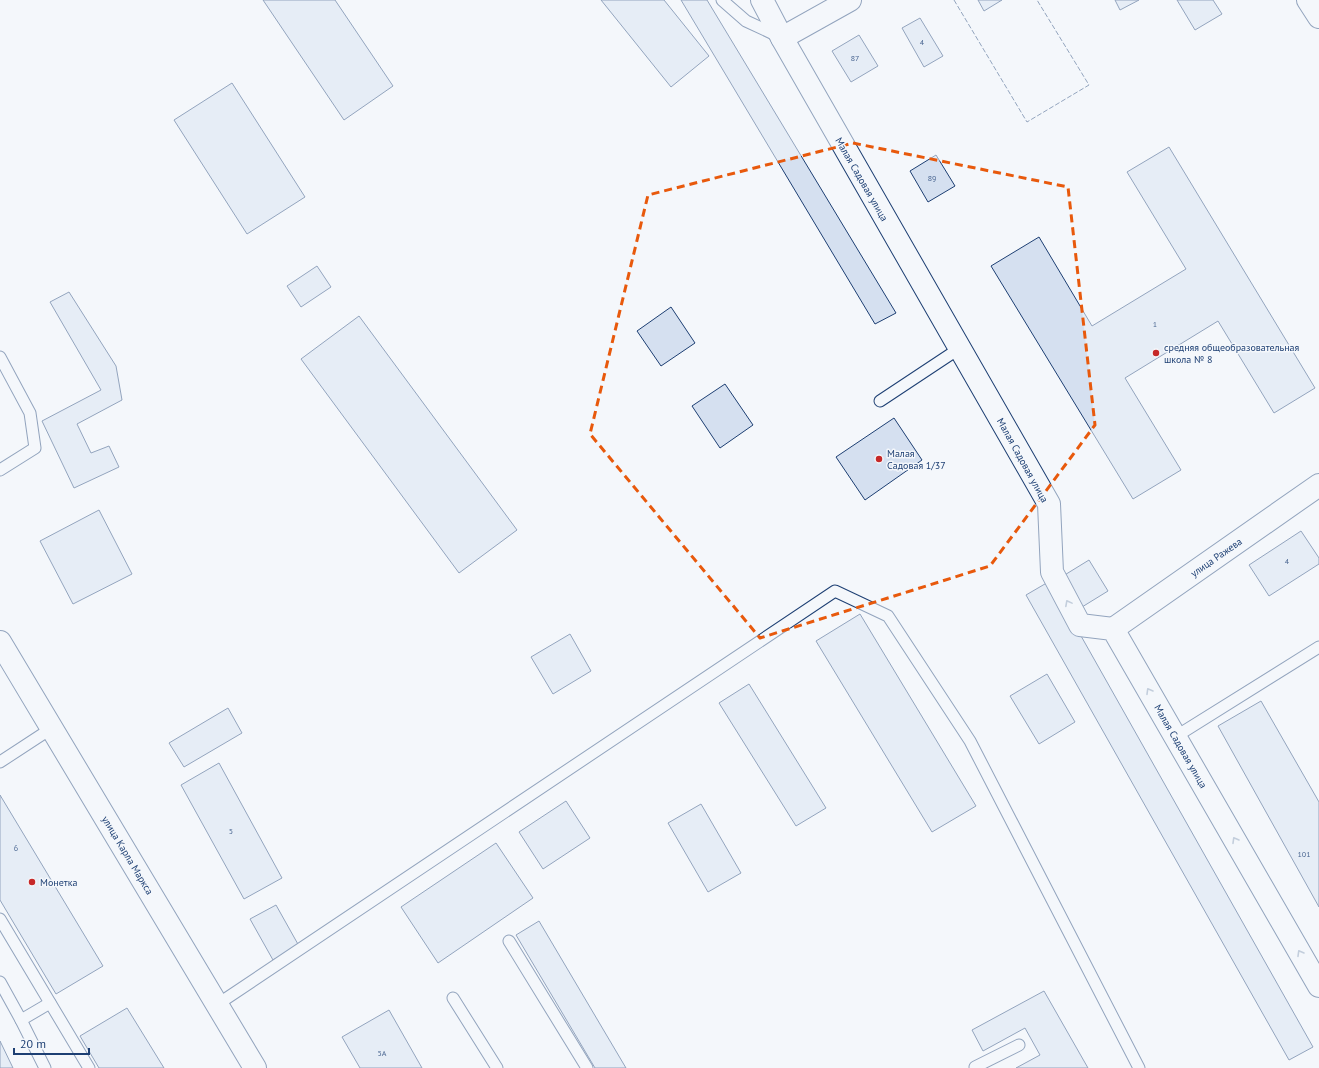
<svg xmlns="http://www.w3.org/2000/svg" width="1319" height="1068" font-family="'PT Sans',sans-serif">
	<rect width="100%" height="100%" fill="#f4f7fb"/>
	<!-- building -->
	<g fill="#d5e0f0" stroke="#1d3f73">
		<polygon points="263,0 335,0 393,86 344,120"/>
		<polygon points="601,0 664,0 709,56 671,87"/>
		<polygon points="681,0 707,0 896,313 875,324"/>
		<polygon points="978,0 1002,0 984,11"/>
		<polygon points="1115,0 1139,0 1120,10"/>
		<polygon points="1177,0 1213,0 1222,14 1195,30"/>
		<polygon points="920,18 943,56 924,67 902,28"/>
		<polygon points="859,35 878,66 851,82 832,51"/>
		<polygon points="232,83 305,197 247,234 174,120"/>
		<polygon points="1169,147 1315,388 1274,413 1218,321 1125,378 1181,470 1133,499 991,266 1039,237 1092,326 1186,269 1127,172"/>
		<polygon points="936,155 955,186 928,202 910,171"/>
		<polygon points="317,266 331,287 301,307 287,286"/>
		<polygon points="69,292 116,366 122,400 77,424 91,453 109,446 119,467 74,488 42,421 101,390 50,302"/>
		<polygon points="671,307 695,343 661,366 637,331"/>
		<polygon points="359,316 517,530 459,573 301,359"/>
		<polygon points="725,384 753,425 720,448 692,406"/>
		<polygon points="894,418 922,460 865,500 836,457"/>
		<polygon points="99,510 132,574 73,604 40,541"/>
		<polygon points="1301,531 1319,558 1319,564 1269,596 1249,565"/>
		<polygon points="1089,560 1108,591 1082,607 1063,576"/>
		<polygon points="1050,581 1313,1047 1289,1060 1026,595"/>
		<polygon points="860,614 976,806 932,832 816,641"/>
		<polygon points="570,634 591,671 553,694 531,657"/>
		<polygon points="1047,674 1075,722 1039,744 1010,696"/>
		<polygon points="749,684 826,808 796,826 719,703"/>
		<polygon points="1261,701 1319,802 1319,907 1218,726"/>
		<polygon points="228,708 242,733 184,767 169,743"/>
		<polygon points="219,763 282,878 244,899 181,785"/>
		<polygon points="0,795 103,966 56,994 0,900"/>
		<polygon points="566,801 590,838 543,869 519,832"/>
		<polygon points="701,804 741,873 708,892 668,823"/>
		<polygon points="496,843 533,898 438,963 401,907"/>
		<polygon points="276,905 299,946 273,960 250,919"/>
		<polygon points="539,921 626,1068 595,1068 516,935"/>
		<polygon points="1044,991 1088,1068 1016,1068 1040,1055 1025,1028 983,1051 972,1030"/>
		<polygon points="127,1008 164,1068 99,1068 80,1036"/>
		<polygon points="389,1010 422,1068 360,1068 342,1037"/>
		<polygon points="0,1041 13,1068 0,1068"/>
	</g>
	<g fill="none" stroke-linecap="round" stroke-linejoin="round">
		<defs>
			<g id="service">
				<polyline points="722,0 746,21 778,36"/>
				<polyline points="0,357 30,413 35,448 0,470"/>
				<polyline points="880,401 960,348"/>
				<polyline points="1175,737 1319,647"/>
				<polyline points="0,762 52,728"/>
				<polyline points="0,919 89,1068"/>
				<polyline points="509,941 587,1068"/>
				<polyline points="0,982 21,1020 50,1003"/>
				<polyline points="453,998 497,1068"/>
				<polyline points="218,1004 835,591 888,616 970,741 1139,1068"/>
				<polyline points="21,1020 45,1068"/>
				<polyline points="975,1067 1019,1045"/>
			</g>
			<g id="minor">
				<polyline points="782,38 850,0"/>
				<polyline points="1113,629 1319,485"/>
			</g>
			<g id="tertiary">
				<polyline points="762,0 782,38 1049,504 1052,572 1080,625 1113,629 1319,986"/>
				<polyline points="1308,0 1319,17"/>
			</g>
			<polyline id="primary" points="0,642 255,1068"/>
		</defs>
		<!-- service casing -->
		<use href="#service" stroke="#1d3f73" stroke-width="13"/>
		<!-- minor casing -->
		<use href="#minor" stroke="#1d3f73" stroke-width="24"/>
		<!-- tertiary casing -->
		<use href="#tertiary" stroke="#1d3f73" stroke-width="24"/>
		<!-- primary casing -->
		<use href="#primary" stroke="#1d3f73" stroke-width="24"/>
		<!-- service -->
		<use href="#service" stroke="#f4f7fb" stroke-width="11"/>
		<!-- minor -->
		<use href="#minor" stroke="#f4f7fb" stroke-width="22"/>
		<!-- tertiary -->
		<use href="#tertiary" stroke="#f4f7fb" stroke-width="22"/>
		<!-- primary -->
		<use href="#primary" stroke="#f4f7fb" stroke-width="22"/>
		<!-- fence -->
		<polyline stroke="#1d3f73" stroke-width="1" stroke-dasharray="5 2" stroke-linecap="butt" points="954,0 1027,122 1089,85 1037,0"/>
	</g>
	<!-- one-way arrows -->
	<defs><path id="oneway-chevron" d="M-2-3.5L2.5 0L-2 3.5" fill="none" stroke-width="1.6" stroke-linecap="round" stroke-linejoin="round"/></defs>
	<g stroke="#889bb7">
		<use href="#oneway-chevron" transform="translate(1068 603) rotate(-118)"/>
		<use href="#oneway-chevron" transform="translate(1149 691) rotate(-120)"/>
		<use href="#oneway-chevron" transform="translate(1235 840) rotate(-120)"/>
		<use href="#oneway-chevron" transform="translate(1300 953) rotate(-120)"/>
	</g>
	<!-- marked area -->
	<path d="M0 0H1319V1068H0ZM853 143 1068 187 1095 425 990 566 760 638 590 434 648 195Z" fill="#f4f7fb" fill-opacity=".55" fill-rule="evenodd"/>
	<path fill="none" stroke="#e8590c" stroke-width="3" stroke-dasharray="8 5" stroke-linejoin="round" d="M853 143 1068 187 1095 425 990 566 760 638 590 434 648 195Z"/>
	<!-- markers -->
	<g fill="#c62828" stroke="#f4f7fb" stroke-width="1.5">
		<circle cx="1156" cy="353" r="4"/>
		<circle cx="879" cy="459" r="4"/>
		<circle cx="32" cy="882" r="4"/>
	</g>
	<g text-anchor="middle" stroke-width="3" stroke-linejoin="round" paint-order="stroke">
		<!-- number labels -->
		<g font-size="8" fill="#4b6792">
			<text x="922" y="45">4</text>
			<text x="855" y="61">87</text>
			<text x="932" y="181">89</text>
			<text x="1155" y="327">1</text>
			<text x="1287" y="564">4</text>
			<text x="231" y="834">5</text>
			<text x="16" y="851">6</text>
			<text x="1304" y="857">101</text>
			<text x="382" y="1056">5А</text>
		</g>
		<!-- street labels -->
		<g font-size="10" fill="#1d3f73" stroke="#f4f7fb">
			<text transform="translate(862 179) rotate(60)" y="4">Малая Садовая улица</text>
			<text transform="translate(1023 460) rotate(61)" y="4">Малая Садовая улица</text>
			<text transform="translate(1216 557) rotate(-35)" y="4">улица Ражева</text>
			<text transform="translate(1181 746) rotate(60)" y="4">Малая Садовая улица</text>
			<text transform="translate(128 855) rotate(59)" y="4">улица Карла Маркса</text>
		</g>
		<!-- poi labels -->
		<g font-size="10" fill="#1d3f73" stroke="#f4f7fb" text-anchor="start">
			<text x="1164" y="351">средняя общеобразовательная<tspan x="1164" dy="12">школа № 8</tspan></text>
			<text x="887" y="457">Малая<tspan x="887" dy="12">Садовая 1/37</tspan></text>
			<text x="40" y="886">Монетка</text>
		</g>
	</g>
	<!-- scale -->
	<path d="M14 1048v6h75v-6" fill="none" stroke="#1d3f73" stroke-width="2"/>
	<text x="20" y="1048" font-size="12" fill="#1d3f73" stroke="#f4f7fb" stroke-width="3" paint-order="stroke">20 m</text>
</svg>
